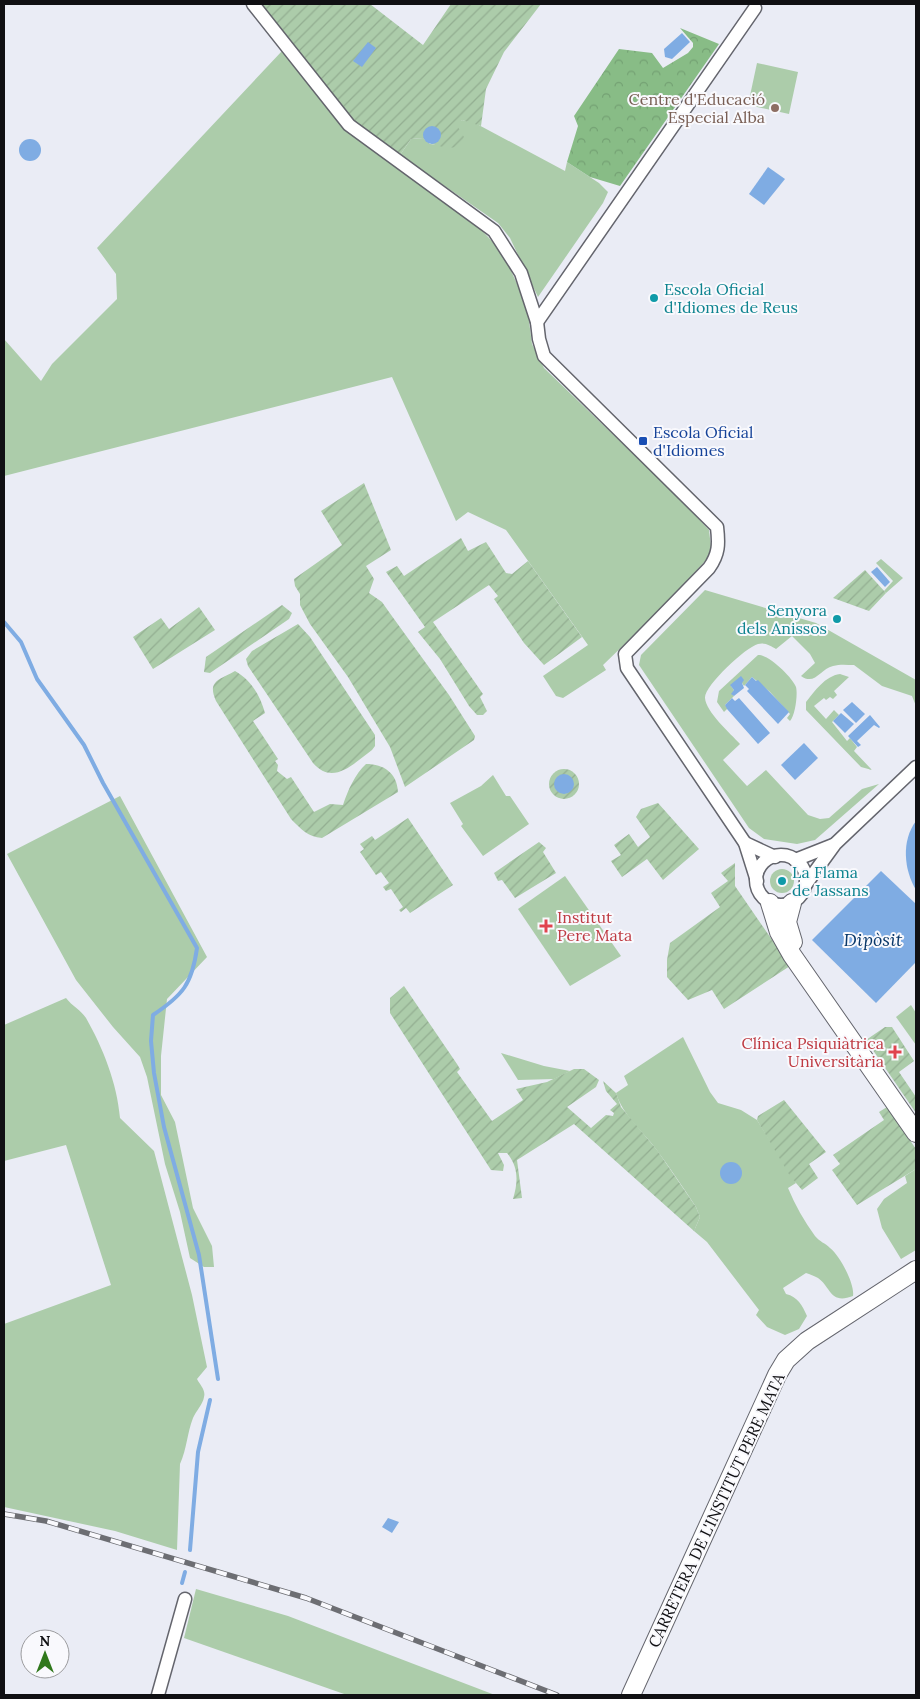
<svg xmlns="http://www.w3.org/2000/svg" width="920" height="1699" font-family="Lora,serif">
	<defs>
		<pattern id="forest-crowns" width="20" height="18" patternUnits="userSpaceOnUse" patternTransform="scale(1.25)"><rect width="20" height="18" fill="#88bc86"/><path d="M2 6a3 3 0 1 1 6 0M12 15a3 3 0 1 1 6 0" fill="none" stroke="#74a173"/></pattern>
		<pattern id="garden-furrows" width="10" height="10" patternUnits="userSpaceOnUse" patternTransform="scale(1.25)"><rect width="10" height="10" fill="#acccaa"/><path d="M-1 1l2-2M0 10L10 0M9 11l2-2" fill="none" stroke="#93ae91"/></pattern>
	</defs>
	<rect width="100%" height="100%" fill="#eaecf5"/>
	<!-- green -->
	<g fill="#acccaa">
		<polygon points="282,51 311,83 339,123 393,165 475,223 503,253 527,306 532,344 544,368 684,503 709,530 711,547 708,558 663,607 603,665 606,670 563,698 556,696 543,676 588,645 506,530 468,512 456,521 392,377 4,476 4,339 41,381 52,364 117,299 116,274 97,248"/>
		<polygon points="757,63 798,72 789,114 748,105"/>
		<polygon points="462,120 475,123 565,171 567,162 599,183 608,192 603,203 538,297 510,238 498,223 400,155 411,139 423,138 430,144 440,145"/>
		<polygon points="881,559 903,578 886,593 884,591 893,581 876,563"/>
		<path d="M705 590 816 623 916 680V706L912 696 882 686 854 665C847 665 840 664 833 666 820 669 815 686 801 676L815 663 810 654 792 636 776 649C771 646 765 642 758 644 746 647 704 686 705 698 706 712 730 733 740 744L723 760 747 786 766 770 808 815 820 819 829 818 862 789 879 784 815 840 797 844 764 839 749 828 639 665 641 655Z"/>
		<path d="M758 655C768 654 793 678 796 687 798 694 795 716 790 721L787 718 790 714 770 692 752 677 744 686 742 683 731 686 734 690 732 694 734 696 725 705 728 708 724 712 717 702 719 691Z"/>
		<path d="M840 674 849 677 834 691 837 695 833 699 830 697 826 700 824 698 814 706 826 719 834 710 839 715 832 722 847 741 850 738 857 747 854 751 872 770 861 767 806 710V702C815 691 825 676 840 674Z"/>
		<polygon points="493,775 506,796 510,796 529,824 483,856 461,826 463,824 450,803 481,786"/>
		<polygon points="120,796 207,957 167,999 161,1056 161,1095 175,1122 193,1208 212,1246 214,1267 204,1267 190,1258 180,1212 165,1164 147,1077 140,1057 113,1027 76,980 7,854"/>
		<circle cx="782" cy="881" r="12"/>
		<polygon points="565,876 621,956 570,986 518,909"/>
		<path d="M66 998C72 1006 81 1010 86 1018 103 1048 117 1083 120 1118L154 1151 192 1295 207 1367 197 1379C200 1385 206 1390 204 1397 203 1404 196 1411 193 1418 187 1433 187 1449 180 1464L177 1550 115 1531 4 1507V1324L111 1285 66 1145 4 1161V1025Z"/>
		<polygon points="911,1005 916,1013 916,1045 896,1017"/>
		<path d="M683 1037 710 1092 718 1103 741 1110 757 1120 796 1183 788 1188C795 1205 804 1221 815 1236 820 1242 825 1243 830 1248 840 1256 855 1284 853 1296 830 1305 831 1287 818 1278 814 1276 810 1274 806 1273L783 1288 786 1294C798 1297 802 1305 807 1316L799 1329 785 1335 767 1327 756 1315 759 1310 707 1242 694 1231 700 1217 696 1207C683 1187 670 1168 656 1149 642 1130 623 1116 616 1093L628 1085 624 1076Z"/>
		<polygon points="501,1053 544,1066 570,1071 554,1079 518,1080"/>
		<polygon points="916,1169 916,1250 901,1259 882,1228 877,1209 884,1199 907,1183 905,1176"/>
		<polygon points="196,1589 288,1616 495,1695 347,1695 184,1638"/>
	</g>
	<!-- forest -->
	<polygon fill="url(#forest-crowns)" points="680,28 719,44 620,186 590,177 567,162 578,126 574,116 619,49 652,53 663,68 688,53 693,47 693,43"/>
	<!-- garden -->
	<g fill="url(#garden-furrows)">
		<path d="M256 4H370L423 45 451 4H541L504 52 486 89 481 126 462 120 458 127 464 137 461 146C450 150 431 146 423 138L411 139 400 155 350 120Z"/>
		<polygon points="364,483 391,550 366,566 374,579 369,593 382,602 389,612 449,695 475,736 474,740 405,787 390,747 348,677 310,624 300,605 300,594 295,586 294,579 342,545 321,511"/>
		<polygon points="461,538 468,551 486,542 506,573 512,574 528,561 582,637 544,665 524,643 494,599 498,596 489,585 433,622 483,694 480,697 487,711 483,715 477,715 469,706 440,659 418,632 425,627 386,572 397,566 404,576"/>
		<polygon points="865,570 886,593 869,611 833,598"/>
		<polygon points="282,605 292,613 289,619 210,673 204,672 206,657"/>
		<polygon points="199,607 215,630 153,669 133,637 161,618 169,629"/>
		<path d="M298 624 310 637 375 735V746L372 750C353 764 333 786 313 763L248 666 246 659 252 651Z"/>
		<path d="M235 671C251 680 260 695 265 713L253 721 278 759 275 761 278 765 277 771 287 779 291 777 314 812 330 804 343 805C348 790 355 774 366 764 384 764 397 773 398 792L322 838C308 837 301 829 291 819L216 701C207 681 219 680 235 671Z"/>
		<circle cx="564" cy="784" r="15"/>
		<polygon points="658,803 699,849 663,880 647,859 622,877 611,861 621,855 614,845 629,834 638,847 650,837 636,817 641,809"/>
		<polygon points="408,818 453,885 410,913 406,908 401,912 399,910 403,907 391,889 386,891 383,887 389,883 381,872 376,875 360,852 364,849 360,844 372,836 375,840"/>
		<polygon points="539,842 546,848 543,852 556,873 515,898 502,880 498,881 494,873"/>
		<polygon points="735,863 735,886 790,966 724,1009 712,990 688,1000 667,977 667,960 670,943 720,907 711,893 728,881 721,873"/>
		<path d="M404 986 457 1064 460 1069 457 1072 492 1121 523 1100 516 1089 547 1082 574 1069H584L599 1080 596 1087 567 1107 591 1128 606 1115 613 1116 614 1113 610 1110 617 1104 606 1091 603 1081 616 1093 621 1107 657 1150 696 1207 700 1217 694 1231 574 1124 517 1160 522 1198 513 1199C518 1183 519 1167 507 1153H498L504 1165 503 1171 491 1170 390 1013V998Z"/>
		<polygon points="885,1027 892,1027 914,1061 899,1072 916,1097 916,1113 866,1040"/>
		<polygon points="784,1100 826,1152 809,1164 818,1178 802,1190 790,1176 757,1120 758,1116"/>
		<polygon points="887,1107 916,1149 916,1169 857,1205 832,1170 840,1164 833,1155 884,1120 879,1112"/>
	</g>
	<!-- water -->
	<g fill="#7face3">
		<polygon points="682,33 690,42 672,59 665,57 664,49"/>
		<polygon points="368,42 376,48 362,67 353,61"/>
		<circle cx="432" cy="135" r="9"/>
		<circle cx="30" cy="150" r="11"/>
		<polygon points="768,167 785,179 764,205 749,194"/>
		<polygon points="877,567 890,582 885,587 871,572"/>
		<polygon points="741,676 744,680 742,683 744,688 734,696 731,694 734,690 730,685"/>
		<polygon points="752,677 756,681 758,680 789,712 778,724 747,691 749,689 745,685"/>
		<polygon points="732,698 735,701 739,698 770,733 758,744 727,709 725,705"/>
		<polygon points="852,702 865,714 856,723 843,710"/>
		<polygon points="841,713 854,724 845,733 833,721"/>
		<polygon points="870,715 880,727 879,728 874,725 857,741 861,745 858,747 848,736"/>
		<polygon points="804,743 818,758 795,780 781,765"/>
		<circle cx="564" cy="784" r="10"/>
		<path d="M916 821V890C904 870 901 841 916 821Z"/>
		<polygon points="881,871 916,904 916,962 876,1003 812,940"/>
		<circle cx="731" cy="1173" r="11"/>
		<polygon points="388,1518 399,1522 392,1533 382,1527"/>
	</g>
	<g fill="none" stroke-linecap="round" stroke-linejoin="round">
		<!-- stream -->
		<g stroke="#7face3" stroke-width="4">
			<path d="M4 622 21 642 37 679 84 745 103 783 197 948C192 984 183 995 153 1015L151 1041 154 1073 164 1127 199 1255 218 1379"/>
			<polyline points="190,1550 198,1452 210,1400"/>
			<polyline points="182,1583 185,1572"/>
		</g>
		<defs>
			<g id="street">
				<path d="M253 4 349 125 494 231 521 273 537 322 539 339 544 356 717 527C719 544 719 554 709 568L625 654 627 668 745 843 757 881"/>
				<polyline points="537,322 755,8"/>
				<polyline points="745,843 775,857"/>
				<circle cx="781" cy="880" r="25"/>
				<polyline points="795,860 833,845"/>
				<polyline points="806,884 835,844 916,767"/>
				<polyline points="158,1695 185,1599"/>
			</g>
			<g id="secondary">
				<polyline points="770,903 779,932 792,955 916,1133"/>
				<polyline points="792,903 787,922 793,942"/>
				<polyline points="631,1695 777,1375 786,1360 807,1341 916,1270"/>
			</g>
		</defs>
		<!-- street casing -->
		<use href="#street" stroke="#64656d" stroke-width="15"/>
		<!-- secondary casing -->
		<use href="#secondary" stroke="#64656d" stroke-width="20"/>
		<!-- street -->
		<use href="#street" stroke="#fff" stroke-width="12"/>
		<!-- secondary -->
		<use href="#secondary" stroke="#fff" stroke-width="18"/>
		<defs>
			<polyline id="rail" points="4,1514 46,1521 306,1598 557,1695"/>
		</defs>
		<!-- rail casing -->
		<use href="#rail" stroke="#6d6e73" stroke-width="5.5"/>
		<!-- rail -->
		<use href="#rail" stroke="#f9f9fd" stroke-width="4" stroke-dasharray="11" stroke-linecap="butt"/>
	</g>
	<!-- markers -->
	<circle fill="#8d6e63" stroke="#f9f9fd" stroke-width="2" cx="775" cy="108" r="5"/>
	<g fill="#0f9aa8" stroke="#f9f9fd" stroke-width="2">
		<circle cx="654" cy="298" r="5"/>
		<circle cx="837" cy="619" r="5"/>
		<circle cx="782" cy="881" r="5"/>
	</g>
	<rect fill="#1a4fb4" stroke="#f9f9fd" stroke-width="2" x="638" y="436" width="10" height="10" rx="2.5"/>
	<g fill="#e0444e" stroke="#f9f9fd" stroke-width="2">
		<path d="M543.5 918.5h5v5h5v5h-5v5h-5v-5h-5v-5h5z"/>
		<path d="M892.5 1044.5h5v5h5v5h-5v5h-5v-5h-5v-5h5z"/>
	</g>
	<g text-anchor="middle" stroke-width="4" stroke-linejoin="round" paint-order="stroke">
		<!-- education labels -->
		<g font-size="16" fill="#785e54" stroke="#f9f9fd" text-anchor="end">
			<text x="765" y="105">Centre d'Educació<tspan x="765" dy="18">Especial Alba</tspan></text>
		</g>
		<!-- culture labels -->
		<g font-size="16" fill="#0d838f" stroke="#f9f9fd" text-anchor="start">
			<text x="664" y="295">Escola Oficial<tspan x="664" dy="18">d'Idiomes de Reus</tspan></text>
			<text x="827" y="616" text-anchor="end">Senyora<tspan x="827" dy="18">dels Anissos</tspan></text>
			<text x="792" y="878">La Flama<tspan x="792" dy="18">de Jassans</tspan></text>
		</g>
		<!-- transit labels -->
		<g font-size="16" fill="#164399" stroke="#f9f9fd" text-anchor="start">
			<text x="653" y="438">Escola Oficial<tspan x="653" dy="18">d'Idiomes</tspan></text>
		</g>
		<!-- health labels -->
		<g font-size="16" fill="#be3a42" stroke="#f9f9fd" text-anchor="start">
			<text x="557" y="923">Institut<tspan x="557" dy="18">Pere Mata</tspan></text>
			<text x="884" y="1049" text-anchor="end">Clínica Psiquiàtrica<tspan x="884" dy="18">Universitària</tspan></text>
		</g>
		<!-- street labels -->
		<g font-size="16" fill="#101013" stroke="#f9f9fd">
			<text transform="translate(716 1510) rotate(-65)" y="6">CARRETERA DE L'INSTITUT PERE MATA</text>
		</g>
		<!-- water labels -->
		<g font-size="18" font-style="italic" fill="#09386a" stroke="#f9f9fd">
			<text x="873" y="946">Dipòsit</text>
		</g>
	</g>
	<!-- border -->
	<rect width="920" height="1699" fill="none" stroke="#101013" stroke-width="10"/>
	<!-- north arrow -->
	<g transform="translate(45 1654)"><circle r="24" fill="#f9f9fd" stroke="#9c9c9f"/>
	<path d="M0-4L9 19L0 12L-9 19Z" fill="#30781c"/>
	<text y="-8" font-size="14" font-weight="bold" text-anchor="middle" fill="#101013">N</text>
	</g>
</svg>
